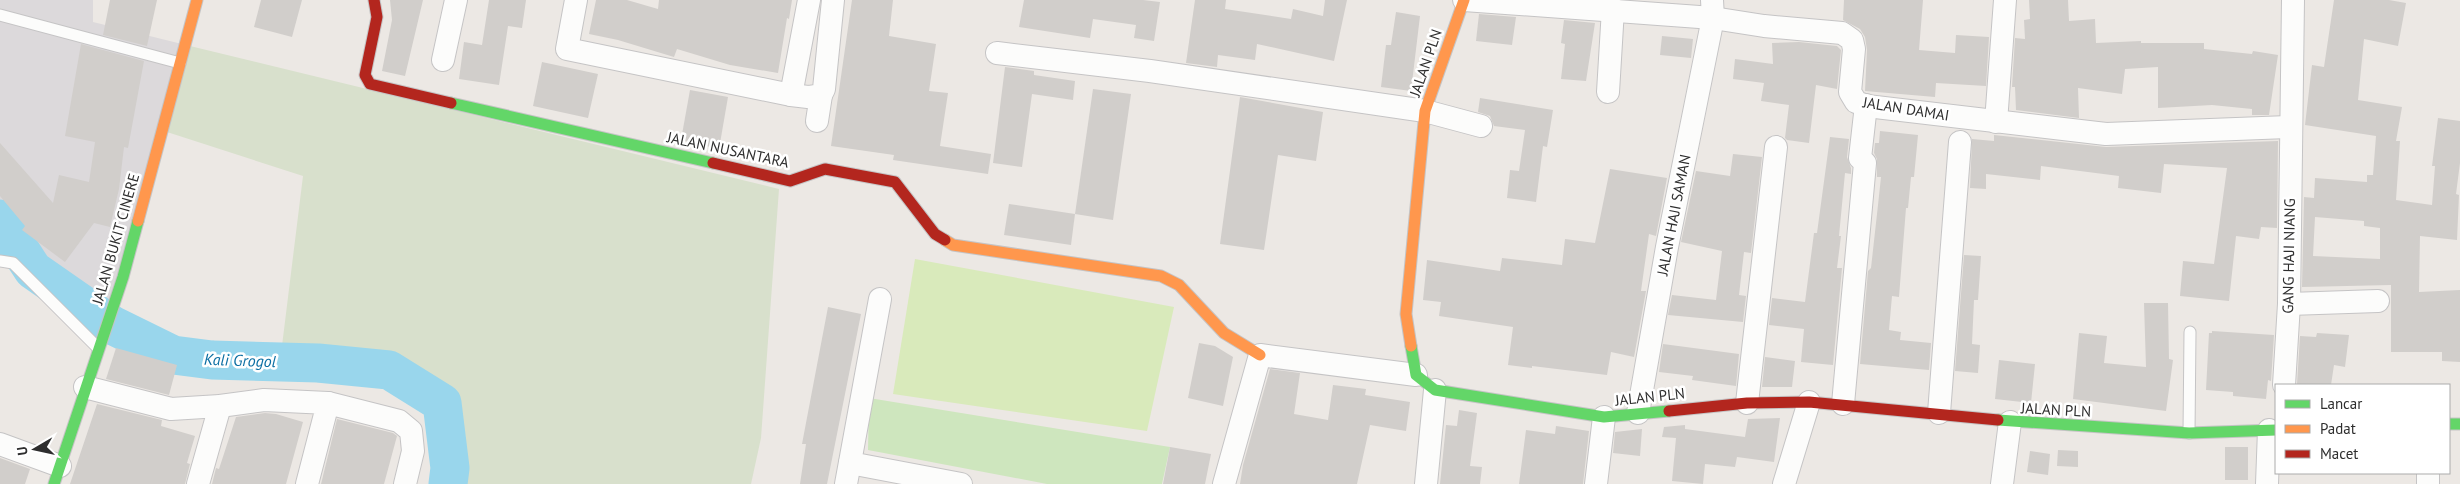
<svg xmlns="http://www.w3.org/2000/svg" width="2460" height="484" font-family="'PT Sans',sans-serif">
	<rect width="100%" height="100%" fill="#ece8e4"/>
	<!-- industrial -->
	<polygon fill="#dcd9db" points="0,0 93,0 93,22 190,46 106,310 55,296 0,247"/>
	<!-- green -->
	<polygon fill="#cee6be" points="869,398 1170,447 1162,484 1047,484 868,450"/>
	<!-- cemetery -->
	<polygon fill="#d8e0cc" points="190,46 779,189 761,438 751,484 448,484 450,467 441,403 389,370 318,363 280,362 303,176 167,132"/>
	<!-- pitch -->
	<polygon fill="#d9eabb" points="915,259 1174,307 1147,431 893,394"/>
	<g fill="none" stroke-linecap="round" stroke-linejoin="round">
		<!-- river -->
		<polyline stroke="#99d6ec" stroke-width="39" points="0,219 33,270 112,325 173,355 212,360 318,363 389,370 442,403 450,468 448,484"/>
	</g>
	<!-- building -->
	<g fill="#d1cecb" fill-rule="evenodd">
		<polygon points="110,0 157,0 147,46 103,35"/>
		<polygon points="261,0 302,0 292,37 254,27"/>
		<polygon points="390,0 423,0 405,76 382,71 392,20"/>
		<polygon points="489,0 526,0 522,28 508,26 499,85 459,79 464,42 482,45"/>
		<polygon points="596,0 627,0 658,9 659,0 792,0 789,19 787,18 778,73 730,65 677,49 674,57 618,40 589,34"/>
		<polygon points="852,0 893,0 889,36 936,44 929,91 948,93 940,146 991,154 988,174 893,160 894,155 831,146"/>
		<polygon points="1024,0 1143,0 1160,2 1154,41 1134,38 1136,25 1093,19 1090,38 1019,27"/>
		<polygon points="1195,0 1226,0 1225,9 1291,19 1293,9 1323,16 1325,0 1347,0 1334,61 1257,44 1255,60 1218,55 1217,67 1186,63"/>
		<polygon points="1844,0 1923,0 1919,50 1955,53 1956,35 1989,37 1986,86 1936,83 1935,97 1865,91 1867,50 1865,37 1860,29 1843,20"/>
		<polygon points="2029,0 2068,0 2069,21 2095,19 2096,43 2141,41 2141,43 2204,43 2204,49 2252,54 2253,51 2278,55 2269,115 2252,115 2252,109 2212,105 2158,108 2158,67 2125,69 2122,94 2078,88 2079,118 2016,110 2015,87 2012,87 2015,38 2025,39 2024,20 2030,19"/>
		<path d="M2334 0H2389L2406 3 2398 46 2364 39 2358 100 2402 107 2396 141H2400L2396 200 2432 205 2435 166H2432L2438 118 2460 121V163L2456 194 2459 195 2457 240 2420 236 2419 292 2460 290V362L2442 361V352H2391V285L2302 287 2304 197 2314 198 2315 178 2367 182V175H2373L2376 136 2305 125 2312 65 2324 67ZM2315 217 2364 221V226L2380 228V259L2313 256Z"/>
		<polygon points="1396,12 1420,16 1411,91 1381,87 1386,45 1391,45"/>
		<polygon points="1479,14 1516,17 1512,45 1476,41"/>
		<polygon points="1564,20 1595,23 1586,81 1561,79 1565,44 1561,43"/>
		<polygon points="1662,36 1693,39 1691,58 1660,55"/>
		<polygon points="1799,42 1837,46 1841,50 1837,89 1816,85 1809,143 1787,140 1785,138 1789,105 1761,101 1764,83 1733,79 1735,59 1773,64 1772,43"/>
		<polygon points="81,44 144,61 128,148 124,147 119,189 110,227 94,223 65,262 22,230 25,226 0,196 0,143 53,203 59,175 89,182 95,142 65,136"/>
		<polygon points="542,62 598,74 588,118 533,106"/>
		<polygon points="1005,67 1034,71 1034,75 1075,81 1073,100 1032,94 1022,167 993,163"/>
		<polygon points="1093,89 1131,94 1113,220 1075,214"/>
		<polygon points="690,90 728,97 719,149 681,140"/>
		<polygon points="1240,97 1323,112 1316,161 1278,155 1264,250 1220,244"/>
		<polygon points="1480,98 1553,110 1547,147 1543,146 1536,202 1507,198 1510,170 1519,171 1525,130 1494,126 1490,116 1478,112"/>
		<polygon points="1880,131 1918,135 1914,177 1911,177 1908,208 1906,208 1899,297 1892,296 1889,330 1901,332 1900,340 1931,343 1929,370 1860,364 1868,271 1871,268 1878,205 1881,177 1877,177 1877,159 1874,153 1875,143 1879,143"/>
		<polygon points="1994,135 2106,147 2278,141 2277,228 2261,227 2259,239 2236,236 2229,301 2180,296 2183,261 2214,264 2227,168 2164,164 2161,193 2118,188 2119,176 2041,166 2040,180 1986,174 1986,189 1970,188 1972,139 1994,141"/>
		<polygon points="1830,137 1849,139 1847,157 1851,168 1851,174 1845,173 1839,236 1841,236 1837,268 1842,268 1833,365 1801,362 1804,329 1769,325 1772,298 1805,302 1814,233 1817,233"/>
		<polygon points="1733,154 1762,157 1751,253 1744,252 1739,295 1746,296 1743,322 1668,315 1672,295 1716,300 1722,251 1681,242 1696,171 1730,176"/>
		<polygon points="1610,169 1667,178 1656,236 1649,234 1641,291 1646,291 1634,357 1611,352 1607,375 1532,366 1532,368 1508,365 1513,327 1439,316 1441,302 1423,300 1427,260 1500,271 1502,258 1562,265 1565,239 1595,243"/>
		<polygon points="1009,204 1075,214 1071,245 1004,235"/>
		<polygon points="1964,255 1981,256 1978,300 1974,300 1972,344 1980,345 1978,373 1955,371"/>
		<polygon points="2144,303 2168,303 2169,359 2173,360 2166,411 2073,399 2079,333 2107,336 2104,363 2146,367"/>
		<polygon points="828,307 861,314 827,484 800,484 806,444 802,444"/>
		<polygon points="2212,331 2274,335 2271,381 2268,380 2266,399 2233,396 2233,392 2206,390 2209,333 2212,333"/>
		<polygon points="2317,333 2349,335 2345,367 2334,365 2331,385 2297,384 2300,336 2316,337"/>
		<polygon points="1199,343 1215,346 1233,357 1223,406 1188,398"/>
		<polygon points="1663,344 1739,354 1736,386 1692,380 1693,376 1659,372"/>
		<polygon points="116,348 177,365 169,395 106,379"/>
		<polygon points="1765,357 1795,361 1792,387 1762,387"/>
		<polygon points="1999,360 2035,364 2031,403 1995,399"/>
		<polygon points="1270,369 1300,373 1294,414 1328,420 1333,385 1366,389 1365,395 1410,402 1406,431 1370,425 1357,484 1240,484 1243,465"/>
		<polygon points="97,404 162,420 161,426 195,436 187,463 190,464 185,484 70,484"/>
		<polygon points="1459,410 1477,413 1470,466 1482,467 1480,484 1440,484 1446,425 1457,426"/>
		<polygon points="265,413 276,414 303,422 286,484 212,484 216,468 219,469 236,417"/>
		<polygon points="1780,418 1774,462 1737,457 1735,467 1705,464 1703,484 1672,481 1676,438 1662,437 1664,427 1685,425 1685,429 1745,437 1748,419"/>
		<polygon points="337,419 393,433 397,436 384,484 321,484"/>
		<polygon points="1556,426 1589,431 1583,484 1519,484 1526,430 1555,434"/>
		<polygon points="1642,429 1640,456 1613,453 1615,432"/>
		<polygon points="1170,447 1211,454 1205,484 1163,484"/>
		<rect x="2225" y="447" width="23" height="33"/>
		<polygon points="2058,450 2078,451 2078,467 2057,466"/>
		<polygon points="2030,451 2050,454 2048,475 2027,472"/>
		<polygon points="0,458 30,469 25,484 0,484"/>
	</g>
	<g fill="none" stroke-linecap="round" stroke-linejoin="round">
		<defs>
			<g id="lane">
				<polyline points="0,15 180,63"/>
				<polyline points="0,261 13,263 98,348"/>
				<polyline points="2189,433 2190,332"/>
			</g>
			<g id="street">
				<polyline points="576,0 567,49 791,95 809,0"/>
				<polyline points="1464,0 1713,18 1764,26 1842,33 1852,40 1854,49 1850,92 1856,102 1867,106 2106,134 2290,127"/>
				<polyline points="997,53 1150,71 1425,111 1481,126"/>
				<polyline points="443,60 456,0"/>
				<polyline points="1608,92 1613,9"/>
				<polyline points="791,95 808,97 821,95 824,89 833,0"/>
				<polyline points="817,121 821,95"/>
				<polyline points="1996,122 2005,0"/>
				<polyline points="2289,304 2378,301"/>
				<polyline points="2284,385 2289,304 2293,0"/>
				<polyline points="85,387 171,409 220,406 264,400 328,403 307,484"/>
				<polyline points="328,403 399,421 411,431 413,451 405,484"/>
				<polyline points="1747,403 1776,147"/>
				<polyline points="1843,404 1865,163 1860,158 1866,105"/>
				<polyline points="1638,413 1667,247 1713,18 1712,0"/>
				<polyline points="1939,413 1960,142"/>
				<polyline points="0,444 60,466"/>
				<polyline points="850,463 961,484"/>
				<polyline points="198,484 220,406"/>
				<polyline points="846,484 880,299"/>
				<polyline points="1224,484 1260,355 1416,375"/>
				<polyline points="1426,484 1435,390"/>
				<polyline points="1596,484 1604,417"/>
				<polyline points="1784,484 1809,402"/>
				<polyline points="2002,484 2010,422"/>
				<polyline points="2267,484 2269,430"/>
				<polyline points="2428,484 2428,473"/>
			</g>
			<g id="fast">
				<polyline points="451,103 713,163"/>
				<polyline points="1411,346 1416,375 1435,390 1604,417 1669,411"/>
				<polyline points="1998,420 2189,433 2276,430"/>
				<polyline points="2449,424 2460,424"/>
				<polyline points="54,484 123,277 138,221"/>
			</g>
			<g id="slow">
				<polyline points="138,221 197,0"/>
				<polyline points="945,240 953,245 1161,276 1179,285 1224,333 1260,355"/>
				<polyline points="1411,346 1406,314 1425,111 1464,0"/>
			</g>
			<g id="jam">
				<polyline points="374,0 377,17 365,75 370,84 451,103"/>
				<polyline points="713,163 790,181 825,169 895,182 935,234 945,240"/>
				<polyline points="1669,411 1747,403 1809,402 1998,420"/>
			</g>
		</defs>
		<!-- lane casing -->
		<use href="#lane" stroke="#c5c4c5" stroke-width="13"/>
		<!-- street casing -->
		<use href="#street" stroke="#c5c4c5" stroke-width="24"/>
		<!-- fast casing -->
		<use href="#fast" stroke="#c5c4c5" stroke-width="13"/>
		<!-- slow casing -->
		<use href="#slow" stroke="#c5c4c5" stroke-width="13"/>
		<!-- jam casing -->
		<use href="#jam" stroke="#c5c4c5" stroke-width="13"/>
		<!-- lane -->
		<use href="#lane" stroke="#fcfcfb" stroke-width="11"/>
		<!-- street -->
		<use href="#street" stroke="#fcfcfb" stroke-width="22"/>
		<!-- fast -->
		<use href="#fast" stroke="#63d668" stroke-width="11"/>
		<!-- slow -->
		<use href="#slow" stroke="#ff974d" stroke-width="11"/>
		<!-- jam -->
		<use href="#jam" stroke="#b3261e" stroke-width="11"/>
	</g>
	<g text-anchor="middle" stroke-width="5" stroke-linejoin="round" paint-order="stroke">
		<!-- street labels -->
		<g font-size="15" fill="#2e2e2e" stroke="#fff">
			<text transform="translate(1426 63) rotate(-71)" y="5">JALAN PLN</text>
			<text transform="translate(1906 109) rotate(9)" y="5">JALAN DAMAI</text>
			<text transform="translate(728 150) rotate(12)" y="5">JALAN NUSANTARA</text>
			<text transform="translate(1674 215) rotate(-79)" y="5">JALAN HAJI SAMAN</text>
			<text transform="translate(116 239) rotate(-74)" y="5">JALAN BUKIT CINERE</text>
			<text transform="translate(2289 256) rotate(-89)" y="5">GANG HAJI NIANG</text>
			<text transform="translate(1650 397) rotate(-6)" y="5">JALAN PLN</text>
			<text transform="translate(2056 410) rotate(3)" y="5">JALAN PLN</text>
		</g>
		<!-- water labels -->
		<g font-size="16" font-style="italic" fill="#0d6fa3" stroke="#fff">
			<text transform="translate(240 360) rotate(2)" y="6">Kali Grogol</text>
		</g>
	</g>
	<!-- legend -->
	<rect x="2275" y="384" width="175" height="90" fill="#ffffff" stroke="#ababab"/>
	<rect x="2285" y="400" width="25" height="8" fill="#63d668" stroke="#ababab"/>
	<text x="2320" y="409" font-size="15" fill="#2e2e2e">Lancar</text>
	<rect x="2285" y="425" width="25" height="8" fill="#ff974d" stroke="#ababab"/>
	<text x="2320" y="434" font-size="15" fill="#2e2e2e">Padat</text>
	<rect x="2285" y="450" width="25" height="8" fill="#b3261e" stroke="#ababab"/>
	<text x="2320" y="459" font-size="15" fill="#2e2e2e">Macet</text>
	<!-- north arrow -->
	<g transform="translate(35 449) rotate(261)" stroke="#ffffff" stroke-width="4" paint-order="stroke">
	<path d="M0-4L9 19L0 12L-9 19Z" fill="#2e2e2e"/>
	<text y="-8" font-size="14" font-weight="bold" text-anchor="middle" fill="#2e2e2e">U</text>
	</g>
</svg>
